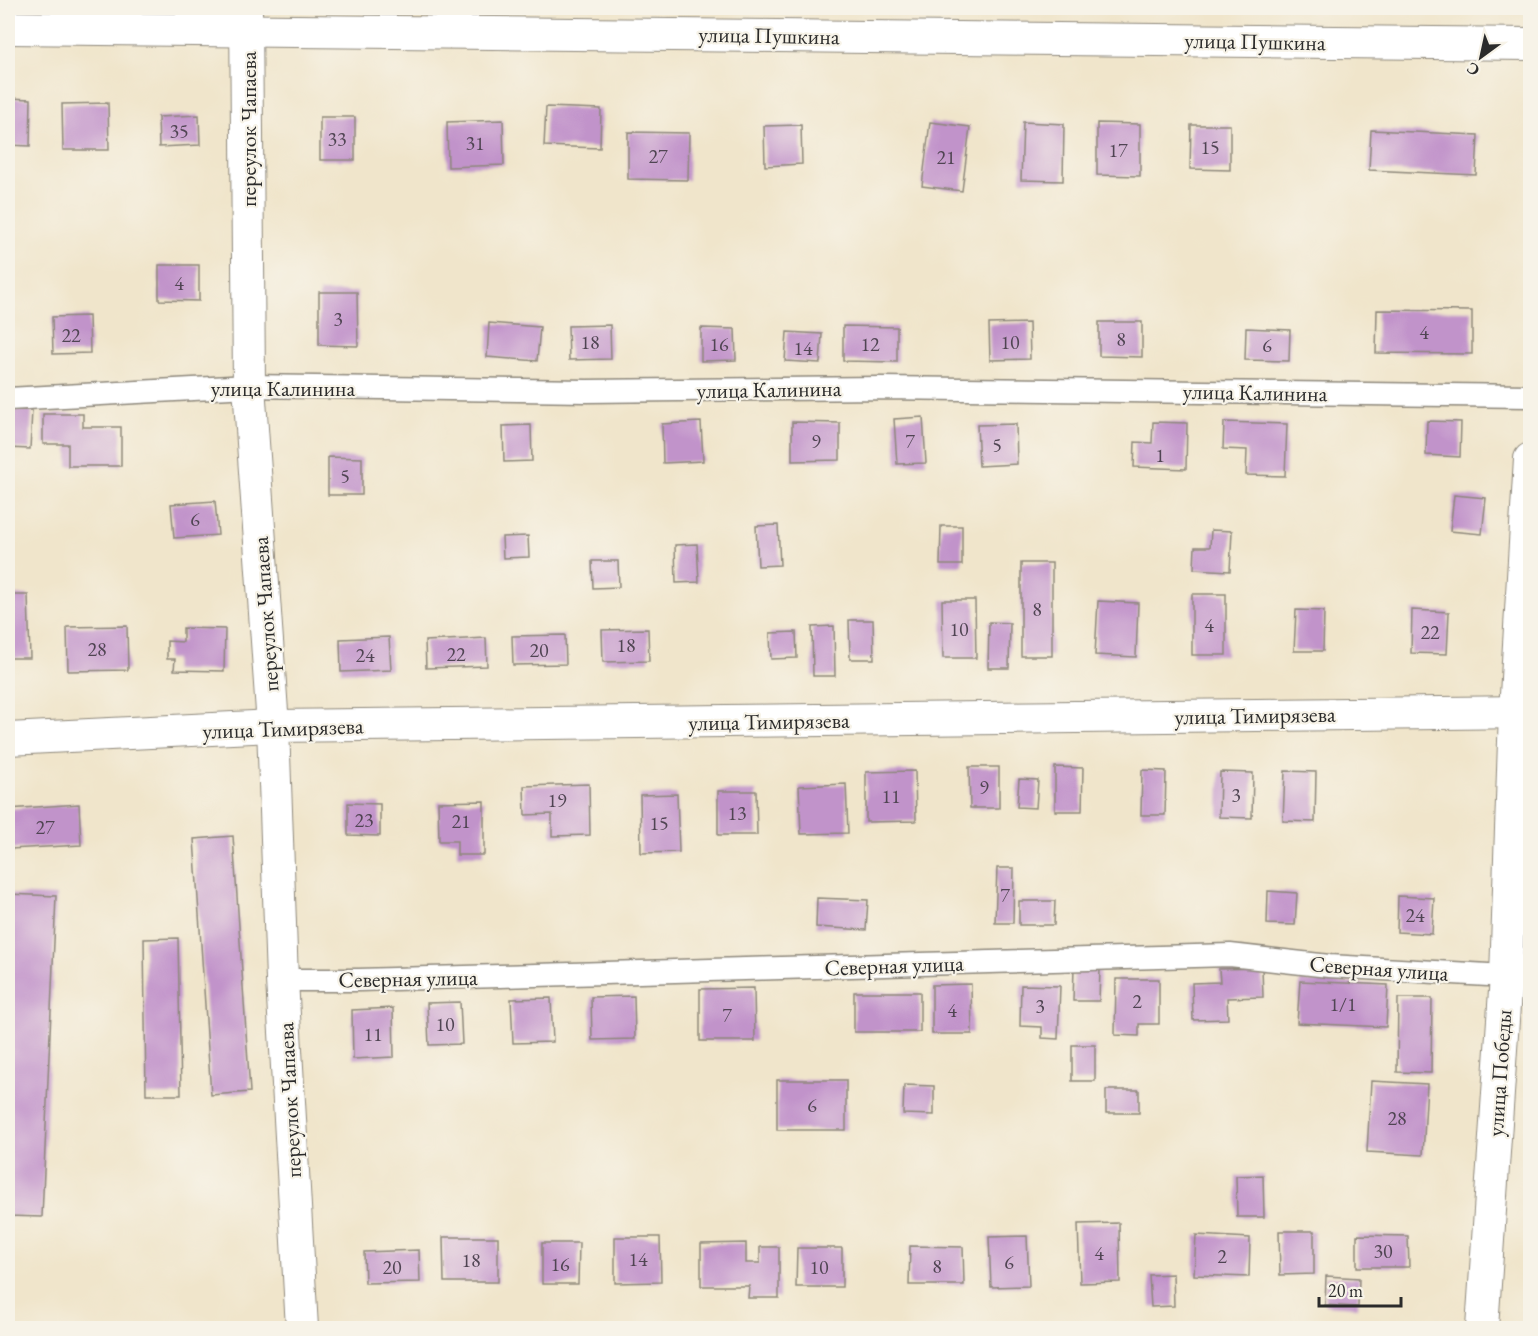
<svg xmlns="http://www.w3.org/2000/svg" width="1538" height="1336" font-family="'EB Garamond',serif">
	<rect width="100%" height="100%" fill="#f7f3e8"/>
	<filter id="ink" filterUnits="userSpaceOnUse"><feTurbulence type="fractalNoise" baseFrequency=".0167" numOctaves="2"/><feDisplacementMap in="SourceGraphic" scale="12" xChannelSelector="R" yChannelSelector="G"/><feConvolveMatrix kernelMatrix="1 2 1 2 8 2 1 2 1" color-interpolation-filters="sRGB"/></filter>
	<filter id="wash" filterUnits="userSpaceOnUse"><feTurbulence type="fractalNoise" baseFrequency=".008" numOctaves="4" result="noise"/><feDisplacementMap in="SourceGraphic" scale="24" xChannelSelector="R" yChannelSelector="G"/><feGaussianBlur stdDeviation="1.35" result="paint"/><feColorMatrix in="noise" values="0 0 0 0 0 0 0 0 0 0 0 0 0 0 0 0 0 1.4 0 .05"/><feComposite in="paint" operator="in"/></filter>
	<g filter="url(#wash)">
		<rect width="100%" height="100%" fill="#f0e5cb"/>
		<g id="blocks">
			<!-- building -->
			<g fill="#c193ca">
				<polygon points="8,98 31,99 30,146 8,145"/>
				<polygon points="108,103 109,150 63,150 62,104"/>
				<polygon points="546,107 601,109 600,148 544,146"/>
				<polygon points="199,115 200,145 159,147 158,117"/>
				<rect x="320" y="117" width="35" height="43"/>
				<polygon points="503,120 504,165 448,167 447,122"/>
				<polygon points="930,122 970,127 962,191 922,186"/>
				<polygon points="1023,122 1064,124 1063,181 1021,180"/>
				<polygon points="1097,123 1140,124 1140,176 1097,175"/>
				<polygon points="801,125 802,164 765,166 764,126"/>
				<polygon points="1191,125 1230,125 1230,170 1190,169"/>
				<polygon points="1371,130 1478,135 1476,175 1369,170"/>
				<polygon points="628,132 689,133 688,180 628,179"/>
				<polygon points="159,265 199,265 199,301 159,300"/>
				<polygon points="319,292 357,292 358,346 319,345"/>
				<polygon points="1377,310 1472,311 1472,354 1376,353"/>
				<polygon points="89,316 90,353 53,354 52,317"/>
				<polygon points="1099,322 1142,322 1142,357 1099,356"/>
				<polygon points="489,323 540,327 537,361 487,357"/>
				<polygon points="1029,323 1030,359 990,360 989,324"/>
				<polygon points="610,325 611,359 569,360 568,326"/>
				<polygon points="843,326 897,327 897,362 843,361"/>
				<polygon points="701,328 735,329 736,360 701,361"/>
				<polygon points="1246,328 1290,330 1289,361 1245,360"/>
				<polygon points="787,332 822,334 820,363 785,361"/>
				<polygon points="8,410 32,410 30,449 8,448"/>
				<polygon points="43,414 83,414 83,427 121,427 121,466 68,466 68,444 43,444"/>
				<polygon points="923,417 926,463 897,464 894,419"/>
				<polygon points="1427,421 1461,422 1460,457 1426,455"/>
				<polygon points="701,422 703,461 663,463 662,424"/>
				<polygon points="792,422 840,423 840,460 792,461"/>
				<polygon points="1153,422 1187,423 1186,469 1134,467 1135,442 1152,443"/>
				<polygon points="1224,422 1287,424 1285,476 1246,475 1247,450 1223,449"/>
				<polygon points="1016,424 1017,464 979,466 977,425"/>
				<polygon points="531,425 532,461 504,462 503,426"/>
				<polygon points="328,457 362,458 362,495 328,495"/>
				<polygon points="1454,495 1486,498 1482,534 1450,531"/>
				<polygon points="215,501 218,535 174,538 171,504"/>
				<polygon points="778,525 780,565 758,566 756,526"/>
				<polygon points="941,526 962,526 962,565 940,565"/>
				<polygon points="1211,530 1232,531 1230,571 1194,569 1195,547 1210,547"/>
				<polygon points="528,536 529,557 503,558 502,537"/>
				<polygon points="697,544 699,582 676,583 675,545"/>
				<polygon points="592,561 618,561 619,587 593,588"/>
				<rect x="1021" y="563" width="31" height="93"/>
				<rect x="1192" y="594" width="34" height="61"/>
				<polygon points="8,595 28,595 30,658 8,658"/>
				<polygon points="942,600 975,600 976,658 943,658"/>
				<polygon points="1098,601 1138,603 1136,657 1095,655"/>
				<polygon points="1296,610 1324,611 1323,651 1294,651"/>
				<polygon points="1412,610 1449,612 1447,654 1411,653"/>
				<polygon points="849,620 873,620 874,659 850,659"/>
				<polygon points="989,622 1010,623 1009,668 988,668"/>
				<polygon points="127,626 128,670 68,671 67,627"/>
				<polygon points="834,626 835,676 813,676 812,627"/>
				<polygon points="183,628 225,629 224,671 174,670 175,659 167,659 167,641 183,642"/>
				<polygon points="648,629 649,661 603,662 602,630"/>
				<polygon points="796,632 797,658 771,659 770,633"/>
				<polygon points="565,635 566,664 513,665 512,636"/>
				<polygon points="389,637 391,670 341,672 340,639"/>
				<polygon points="486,638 487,666 426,668 425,641"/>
				<polygon points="969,767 999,767 999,808 970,808"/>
				<polygon points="1055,767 1083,768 1082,811 1055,811"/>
				<polygon points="1142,770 1166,771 1165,815 1141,815"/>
				<polygon points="915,771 916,821 866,822 866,772"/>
				<polygon points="1285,771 1316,772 1315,822 1283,821"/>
				<polygon points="1220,772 1253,773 1252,818 1219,817"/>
				<polygon points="1019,779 1038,780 1036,808 1017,807"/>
				<polygon points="589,784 590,835 552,836 552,814 525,815 524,786"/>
				<polygon points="846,784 848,833 801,834 799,786"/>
				<polygon points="718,791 756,791 757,835 718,835"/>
				<polygon points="677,794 679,852 641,853 640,795"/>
				<polygon points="484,801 484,855 457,855 457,841 439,841 438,802"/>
				<polygon points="348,803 380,804 380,836 348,835"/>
				<polygon points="79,804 81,845 10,849 8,809"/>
				<polygon points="233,836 250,1092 211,1095 194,839"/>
				<polygon points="997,868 1014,868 1013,923 995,923"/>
				<polygon points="1268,891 1297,893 1295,925 1267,924"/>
				<polygon points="8,894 56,896 42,1217 8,1216"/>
				<polygon points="1398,896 1434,898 1432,934 1397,932"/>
				<polygon points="817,898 868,900 866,930 816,927"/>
				<polygon points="1019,901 1055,901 1054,925 1019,925"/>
				<polygon points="178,938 181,1095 146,1095 144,939"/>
				<polygon points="1074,968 1100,969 1099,1001 1073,1001"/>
				<polygon points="1262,968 1263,997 1227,998 1228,1019 1193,1020 1192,983 1220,982 1219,969"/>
				<polygon points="1116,979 1159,979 1159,1024 1139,1024 1139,1036 1115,1035"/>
				<polygon points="1300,981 1388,985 1386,1027 1297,1023"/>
				<polygon points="971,984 972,1034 932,1034 932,985"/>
				<polygon points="1021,985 1060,986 1058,1039 1042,1038 1042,1027 1020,1026"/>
				<polygon points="754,988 755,1041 700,1041 700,989"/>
				<rect x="854" y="992" width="66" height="40"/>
				<polygon points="634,996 635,1039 592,1040 591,997"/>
				<polygon points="551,998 553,1042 513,1043 511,999"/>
				<polygon points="1398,998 1432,998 1431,1073 1397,1072"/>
				<polygon points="460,1002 462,1044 429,1045 427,1003"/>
				<polygon points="393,1008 394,1057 353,1059 352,1010"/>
				<rect x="1072" y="1045" width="23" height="36"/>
				<rect x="777" y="1080" width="69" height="50"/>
				<polygon points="1371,1081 1427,1084 1423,1155 1367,1152"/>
				<polygon points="904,1085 934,1086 934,1115 903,1114"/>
				<rect x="1106" y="1090" width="33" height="23"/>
				<polygon points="1263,1175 1264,1217 1237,1217 1236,1176"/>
				<polygon points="1119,1223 1120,1282 1080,1283 1078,1224"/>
				<polygon points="1279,1231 1314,1231 1314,1274 1280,1275"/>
				<polygon points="1196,1235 1250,1238 1249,1277 1194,1275"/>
				<polygon points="1357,1235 1408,1236 1409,1267 1357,1267"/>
				<polygon points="1027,1236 1029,1286 991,1287 989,1237"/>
				<polygon points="443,1237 498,1237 498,1282 444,1282"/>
				<polygon points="615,1237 660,1237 661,1282 615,1283"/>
				<polygon points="542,1243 579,1243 578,1284 542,1284"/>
				<polygon points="746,1243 746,1263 760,1263 760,1247 779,1247 779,1298 748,1298 749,1286 701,1286 701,1244"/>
				<polygon points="910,1246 963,1247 964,1285 909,1285"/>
				<polygon points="797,1248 842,1248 842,1287 796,1287"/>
				<polygon points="419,1250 420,1282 365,1283 364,1252"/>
				<polygon points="1173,1274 1174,1306 1151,1307 1149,1275"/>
				<polygon points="1326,1276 1359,1278 1358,1307 1325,1305"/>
			</g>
		</g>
	</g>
	<g filter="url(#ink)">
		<use href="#blocks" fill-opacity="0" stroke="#8e887b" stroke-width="1.5"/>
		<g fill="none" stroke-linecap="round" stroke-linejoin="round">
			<defs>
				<g id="street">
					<polyline points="8,399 249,386 587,391 881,388 1530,396"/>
					<polyline points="282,980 359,980 1230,955 1329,966 1506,976"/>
				</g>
				<g id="secondary">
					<polyline points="246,8 249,386 273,726 282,980 302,1328"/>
					<polyline points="8,28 1530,44"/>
					<polyline points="8,739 273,726 1530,712"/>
					<polyline points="1482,1328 1506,976 1515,712 1530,459"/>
				</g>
			</defs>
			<!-- street casing -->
			<use href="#street" stroke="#8e887b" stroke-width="25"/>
			<!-- secondary casing -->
			<use href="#secondary" stroke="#8e887b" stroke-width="34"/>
			<!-- street -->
			<use href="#street" stroke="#fff" stroke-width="22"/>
			<!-- secondary -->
			<use href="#secondary" stroke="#fff" stroke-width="32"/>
		</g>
	</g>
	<g text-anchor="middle" stroke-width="4.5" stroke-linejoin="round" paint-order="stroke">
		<!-- number labels -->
		<g font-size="20" fill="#504553">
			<text x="179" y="138">35</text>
			<text x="337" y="146">33</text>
			<text x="475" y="150">31</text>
			<text x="1210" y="154">15</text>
			<text x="1118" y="157">17</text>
			<text x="658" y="163">27</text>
			<text x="946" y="164">21</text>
			<text x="179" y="290">4</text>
			<text x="338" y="326">3</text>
			<text x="1424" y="339">4</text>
			<text x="71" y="342">22</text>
			<text x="1121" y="346">8</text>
			<text x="590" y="349">18</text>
			<text x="1010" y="349">10</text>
			<text x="719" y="351">16</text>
			<text x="870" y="351">12</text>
			<text x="1267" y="352">6</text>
			<text x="803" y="355">14</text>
			<text x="816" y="448">9</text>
			<text x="910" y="448">7</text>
			<text x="997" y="452">5</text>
			<text x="1160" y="462">1</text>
			<text x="345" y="483">5</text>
			<text x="195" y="526">6</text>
			<text x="1037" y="616">8</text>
			<text x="1209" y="632">4</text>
			<text x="959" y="636">10</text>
			<text x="1430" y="639">22</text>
			<text x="626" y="652">18</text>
			<text x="97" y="656">28</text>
			<text x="539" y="657">20</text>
			<text x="456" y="661">22</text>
			<text x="365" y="662">24</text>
			<text x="984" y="794">9</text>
			<text x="1236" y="802">3</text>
			<text x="891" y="803">11</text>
			<text x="557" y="807">19</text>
			<text x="737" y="820">13</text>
			<text x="364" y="827">23</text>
			<text x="461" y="828">21</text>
			<text x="659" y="830">15</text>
			<text x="45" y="834">27</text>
			<text x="1005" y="902">7</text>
			<text x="1415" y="922">24</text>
			<text x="1137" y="1008">2</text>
			<text x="1343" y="1011">1/1</text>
			<text x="1040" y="1013">3</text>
			<text x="952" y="1017">4</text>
			<text x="727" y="1022">7</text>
			<text x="445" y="1031">10</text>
			<text x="373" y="1041">11</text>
			<text x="812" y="1112">6</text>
			<text x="1397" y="1125">28</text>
			<text x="1383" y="1258">30</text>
			<text x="1099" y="1260">4</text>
			<text x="1222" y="1263">2</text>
			<text x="638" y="1266">14</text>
			<text x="471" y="1267">18</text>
			<text x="1009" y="1269">6</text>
			<text x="560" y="1271">16</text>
			<text x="937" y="1273">8</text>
			<text x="392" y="1274">20</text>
			<text x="819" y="1274">10</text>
		</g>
		<!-- street labels -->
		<g font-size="22" fill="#2b2b2b" stroke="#f7f3e8">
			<text transform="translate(769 35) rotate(1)" y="8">улица Пушкина</text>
			<text transform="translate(1255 41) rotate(1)" y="8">улица Пушкина</text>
			<text transform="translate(248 129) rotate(-90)" y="8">переулок Чапаева</text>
			<text x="283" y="396">улица Калинина</text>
			<text transform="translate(769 389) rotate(-1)" y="8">улица Калинина</text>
			<text transform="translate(1255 392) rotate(1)" y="8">улица Калинина</text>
			<text transform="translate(265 614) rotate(-94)" y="8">переулок Чапаева</text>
			<text transform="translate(1255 715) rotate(-1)" y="8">улица Тимирязева</text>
			<text transform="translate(769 721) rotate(-1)" y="8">улица Тимирязева</text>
			<text transform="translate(283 728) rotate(-2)" y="8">улица Тимирязева</text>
			<text transform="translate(894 965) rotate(-2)" y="8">Северная улица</text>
			<text transform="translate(1379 968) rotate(4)" y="8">Северная улица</text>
			<text transform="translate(408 978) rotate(-1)" y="8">Северная улица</text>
			<text transform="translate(1499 1073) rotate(-86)" y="8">улица Победы</text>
			<text transform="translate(289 1100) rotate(-93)" y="8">переулок Чапаева</text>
		</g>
	</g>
	<!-- margin -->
	<rect width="1538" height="1336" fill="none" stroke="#f7f3e8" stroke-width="30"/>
	<!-- north arrow -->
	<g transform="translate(1481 57) rotate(213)" stroke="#f7f3e8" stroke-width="4.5" paint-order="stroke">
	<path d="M0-4.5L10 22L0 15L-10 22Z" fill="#2b2b2b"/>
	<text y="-9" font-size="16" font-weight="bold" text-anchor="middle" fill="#2b2b2b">С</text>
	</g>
	<!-- scale -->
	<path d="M1319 1297v9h82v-9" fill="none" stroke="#2b2b2b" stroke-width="3"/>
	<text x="1328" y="1297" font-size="18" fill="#2b2b2b" stroke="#f7f3e8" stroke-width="4.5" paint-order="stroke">20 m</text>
</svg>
